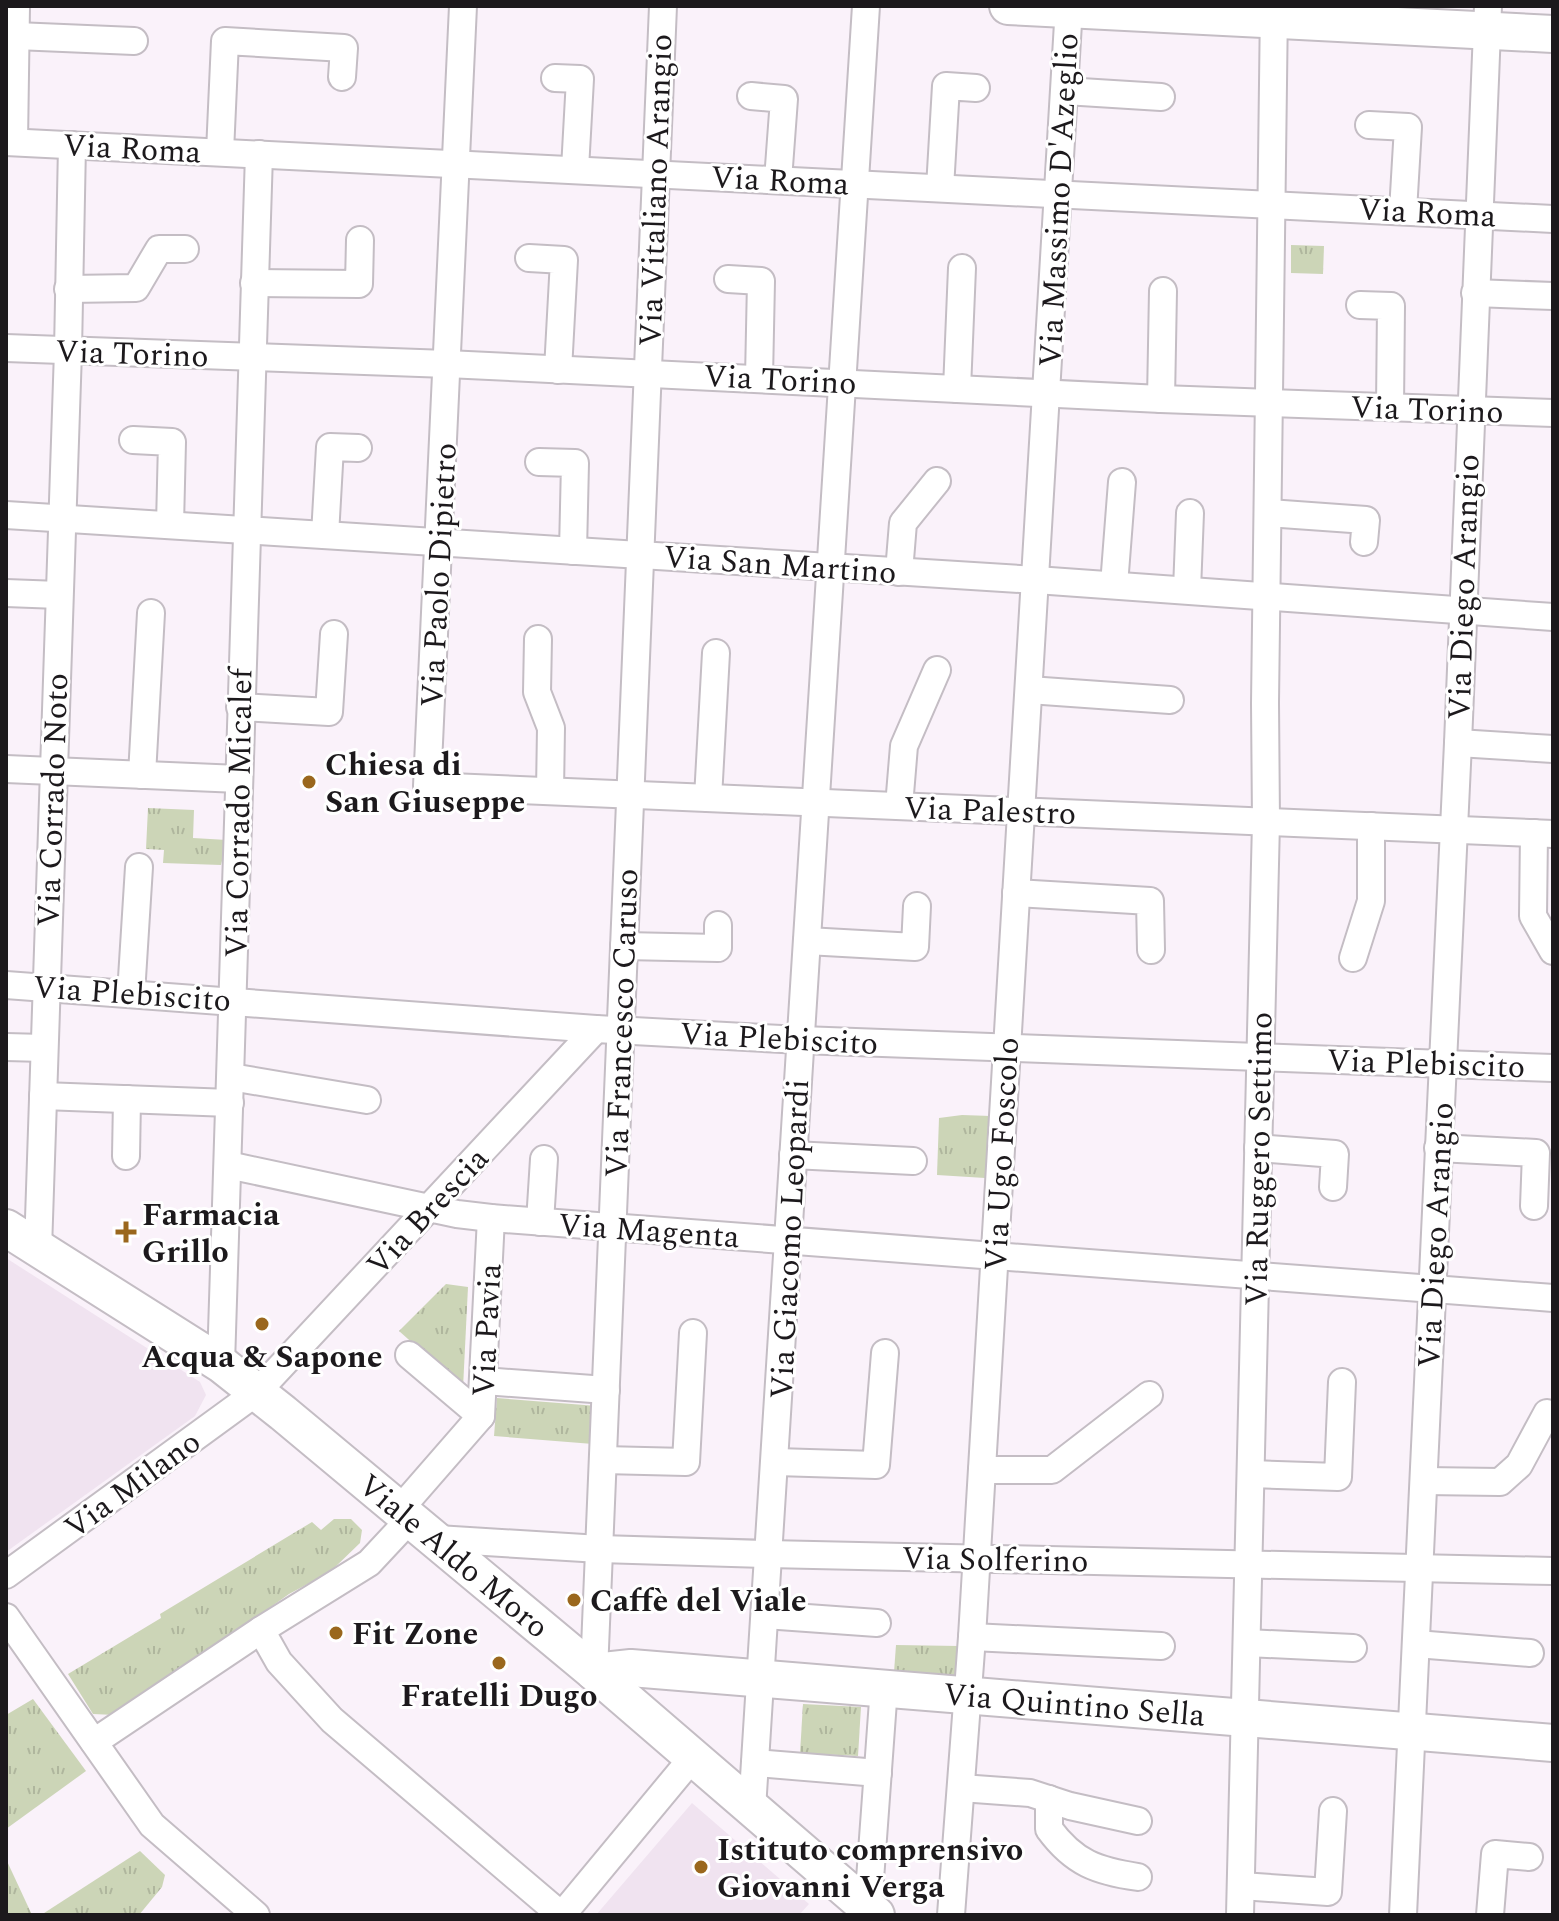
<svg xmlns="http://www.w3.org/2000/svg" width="1559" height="1921" font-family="Spectral,serif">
	<defs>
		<pattern id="grass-tufts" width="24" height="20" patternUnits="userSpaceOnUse" patternTransform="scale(2)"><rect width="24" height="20" fill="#ccd5b7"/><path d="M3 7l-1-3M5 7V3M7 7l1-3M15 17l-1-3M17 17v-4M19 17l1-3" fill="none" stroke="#afb69d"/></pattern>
	</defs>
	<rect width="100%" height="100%" fill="#faf2fa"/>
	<!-- built -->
	<g fill="#f0e3f0">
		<polygon points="6,1258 200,1382 206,1395 195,1416 6,1552"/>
		<polygon points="692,1803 809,1904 799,1915 596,1915"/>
	</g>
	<!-- grass -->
	<g fill="url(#grass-tufts)">
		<polygon points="1291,245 1324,246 1323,274 1291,273"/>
		<polygon points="148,808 194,810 193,838 227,840 221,865 163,863 164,850 146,849"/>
		<polygon points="962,1115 991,1116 985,1178 937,1175 939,1118"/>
		<polygon points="446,1284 468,1287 463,1388 399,1331"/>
		<polygon points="497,1398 597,1406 593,1444 494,1436"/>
		<polygon points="334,1519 351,1519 362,1530 360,1543 330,1572 289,1594 125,1711 115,1715 93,1714 68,1674 161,1618 160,1614 312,1522 321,1530"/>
		<polygon points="896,1645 959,1646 957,1676 894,1672"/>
		<polygon points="33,1699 86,1771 6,1829 6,1715"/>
		<polygon points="803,1704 861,1707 858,1756 800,1753"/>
		<polygon points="140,1851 165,1875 162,1887 139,1915 41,1915"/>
		<polygon points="6,1859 32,1915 6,1915"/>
	</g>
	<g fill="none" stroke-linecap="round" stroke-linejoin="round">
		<defs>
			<g id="street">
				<polyline points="463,6 427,786 1553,834"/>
				<polyline points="16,36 134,41"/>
				<polyline points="555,78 580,79 575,169"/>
				<polyline points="1065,91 1161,97"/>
				<polyline points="751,96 784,99 778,180"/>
				<polyline points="1369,125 1408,127 1403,211"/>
				<polyline points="6,142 1553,219"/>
				<polyline points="14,142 16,6"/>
				<polyline points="220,152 225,41 344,48 342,77"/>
				<polyline points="940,188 946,86 976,88"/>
				<polyline points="529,258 564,260 558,370"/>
				<polyline points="728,279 761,281 759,378"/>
				<polyline points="254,283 359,284 360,240"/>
				<polyline points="68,289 136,288 159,249 185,249"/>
				<polyline points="1475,293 1553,296"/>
				<polyline points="1360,305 1391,306 1390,407"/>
				<polyline points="6,348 447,364 1161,399 1553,413"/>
				<polyline points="957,389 962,268"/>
				<polyline points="1161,399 1163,291"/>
				<polyline points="133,440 172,442 170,525"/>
				<polyline points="539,462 575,463 573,551"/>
				<polyline points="1268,513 1366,520 1364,542"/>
				<polyline points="6,515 1036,580 1553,617"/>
				<polyline points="325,535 330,447 358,448"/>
				<polyline points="899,572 903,523 937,481"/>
				<polyline points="1114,585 1122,482"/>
				<polyline points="1187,590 1190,513"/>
				<polyline points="6,593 59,595"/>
				<polyline points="538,639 537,692 551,728 550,791"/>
				<polyline points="1029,690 1170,700"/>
				<polyline points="240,707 329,712 334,634"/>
				<polyline points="1458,743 1553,749"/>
				<polyline points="6,769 239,779"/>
				<polyline points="142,775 151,613"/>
				<polyline points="708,798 716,653"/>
				<polyline points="899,806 904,746 937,670"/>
				<polyline points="1534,833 1533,916 1553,951"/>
				<polyline points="1016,893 1150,901 1151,950"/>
				<polyline points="807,941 915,947 917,906"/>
				<polyline points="624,946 718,948 718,925"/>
				<polyline points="1353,958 1371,901 1371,826"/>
				<polyline points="6,985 596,1029 801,1040 1553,1068"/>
				<polyline points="131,994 139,867"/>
				<polyline points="6,1047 44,1048"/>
				<polyline points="231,1077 367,1100"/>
				<polyline points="43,1096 230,1103"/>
				<polyline points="1258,1148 1335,1154 1333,1187"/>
				<polyline points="1438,1148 1536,1153 1534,1206"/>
				<polyline points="793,1155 913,1161"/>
				<polyline points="126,1156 127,1099"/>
				<polyline points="228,1165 457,1214 491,1218 1553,1298"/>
				<polyline points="540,1222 544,1159"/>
				<polyline points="38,1249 68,351 72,145"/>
				<polyline points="409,1355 481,1416"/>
				<polyline points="221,1364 259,154"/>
				<polyline points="484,1381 606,1390"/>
				<polyline points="603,1460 686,1462 693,1333"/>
				<polyline points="776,1462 876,1465 885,1353"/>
				<polyline points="982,1470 1052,1470 1149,1395"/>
				<polyline points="1251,1474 1338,1477 1342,1382"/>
				<polyline points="1424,1481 1500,1482 1519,1465 1547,1413"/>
				<polyline points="400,1509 481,1416 491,1218"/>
				<polyline points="437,1539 600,1549 768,1554 1553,1571"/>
				<polyline points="6,1575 257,1392 596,1029"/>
				<polyline points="765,1615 877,1623"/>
				<polyline points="6,1617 152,1825 256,1915"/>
				<polyline points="261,1630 279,1662 332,1720 561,1915"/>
				<polyline points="972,1637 1161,1646"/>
				<polyline points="1247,1643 1353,1648"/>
				<polyline points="1416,1644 1530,1653"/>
				<polyline points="594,1672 663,6"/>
				<polyline points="94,1742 261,1630 369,1563 411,1518"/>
				<polyline points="755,1763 878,1773"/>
				<polyline points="961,1788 1030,1793 1070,1806 1138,1821"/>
				<path d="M1049 1799V1829C1074 1863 1097 1871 1138 1877"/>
				<polyline points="752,1809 866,6"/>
				<polyline points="1241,1886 1328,1892 1333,1811"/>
				<polyline points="868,1907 884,1687"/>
				<polyline points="562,1915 693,1757"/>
				<polyline points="951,1915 972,1637 1069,6"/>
				<polyline points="1240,1915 1266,822 1265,703 1274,6"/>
				<polyline points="1403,1915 1458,743 1488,6"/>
				<polyline points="1490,1915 1495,1854 1529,1857"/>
			</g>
			<g id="secondary">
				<polyline points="1008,6 1553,34"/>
				<path id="s1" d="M6 1228 221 1364 283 1413 594 1672 876 1915"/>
				<path id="s2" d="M594 1672 631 1668 1553 1743"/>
			</g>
		</defs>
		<!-- street casing -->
		<use href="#street" stroke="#c4bdc4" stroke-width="30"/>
		<!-- secondary casing -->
		<use href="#secondary" stroke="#c4bdc4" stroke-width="40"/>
		<!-- street -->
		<use href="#street" stroke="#fff" stroke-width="26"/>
		<!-- secondary -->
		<use href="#secondary" stroke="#fff" stroke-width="36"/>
	</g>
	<!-- markers -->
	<g fill="#9a671d" stroke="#fff" stroke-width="3">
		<circle cx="309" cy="782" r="8"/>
		<path d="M122 1220h8v8h8v8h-8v8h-8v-8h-8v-8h8z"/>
		<circle cx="262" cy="1324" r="8"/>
		<circle cx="574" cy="1600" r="8"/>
		<circle cx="336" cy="1633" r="8"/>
		<circle cx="499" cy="1663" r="8"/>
		<circle cx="701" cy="1867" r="8"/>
	</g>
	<g text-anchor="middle" stroke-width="6" stroke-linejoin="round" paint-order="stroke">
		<!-- street labels -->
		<g font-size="32" fill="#1c191c" stroke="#fff">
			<text transform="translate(132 148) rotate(3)" y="11">Via Roma</text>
			<text transform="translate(780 180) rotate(3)" y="11">Via Roma</text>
			<text transform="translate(655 190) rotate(-88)" y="11">Via Vitaliano Arangio</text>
			<text transform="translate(1058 200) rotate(-87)" y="11">Via Massimo D'Azeglio</text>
			<text transform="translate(1427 212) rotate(3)" y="11">Via Roma</text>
			<text transform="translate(132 353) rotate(2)" y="11">Via Torino</text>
			<text transform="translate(780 379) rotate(3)" y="11">Via Torino</text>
			<text transform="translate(1427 409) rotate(2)" y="11">Via Torino</text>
			<text transform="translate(780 564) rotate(4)" y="11">Via San Martino</text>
			<text transform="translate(438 575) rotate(-87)" y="11">Via Paolo Dipietro</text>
			<text transform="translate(1463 587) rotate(-88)" y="11">Via Diego Arangio</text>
			<text transform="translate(52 800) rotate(-88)" y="11">Via Corrado Noto</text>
			<text transform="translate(990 810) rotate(2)" y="11">Via Palestro</text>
			<text transform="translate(238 813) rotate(-89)" y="11">Via Corrado Micalef</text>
			<text transform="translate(132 993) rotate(4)" y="11">Via Plebiscito</text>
			<text transform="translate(621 1023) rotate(-88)" y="11">Via Francesco Caruso</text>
			<text transform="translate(779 1038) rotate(3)" y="11">Via Plebiscito</text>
			<text transform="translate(1426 1063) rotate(2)" y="11">Via Plebiscito</text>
			<text transform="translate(1001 1154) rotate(-87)" y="11">Via Ugo Foscolo</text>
			<text transform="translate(1258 1159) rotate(-89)" y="11">Via Ruggero Settimo</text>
			<text transform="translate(427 1211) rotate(-47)" y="11">Via Brescia</text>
			<text transform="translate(649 1230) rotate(4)" y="11">Via Magenta</text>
			<text transform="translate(1435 1235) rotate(-87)" y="11">Via Diego Arangio</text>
			<text transform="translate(789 1239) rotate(-87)" y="11">Via Giacomo Leopardi</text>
			<text transform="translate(486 1330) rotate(-87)" y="11">Via Pavia</text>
			<text transform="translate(132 1484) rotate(-36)" y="11">Via Milano</text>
			<text dy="11" stroke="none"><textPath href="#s1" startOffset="556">Viale Aldo Moro</textPath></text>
			<text transform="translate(995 1559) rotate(1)" y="11">Via Solferino</text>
			<text dy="11" stroke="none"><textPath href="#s2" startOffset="482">Via Quintino Sella</textPath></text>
		</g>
		<!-- poi labels -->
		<g font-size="32" font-weight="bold" fill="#1c191c" stroke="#fff" text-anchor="start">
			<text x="325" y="775">Chiesa di<tspan x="325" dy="37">San Giuseppe</tspan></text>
			<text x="142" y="1225">Farmacia<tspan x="142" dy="37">Grillo</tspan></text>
			<text x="262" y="1367" text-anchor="middle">Acqua &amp; Sapone</text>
			<text x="590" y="1611">Caffè del Viale</text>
			<text x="352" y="1644">Fit Zone</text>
			<text x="499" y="1706" text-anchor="middle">Fratelli Dugo</text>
			<text x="717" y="1860">Istituto comprensivo<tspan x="717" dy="37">Giovanni Verga</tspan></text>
		</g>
	</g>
	<!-- border -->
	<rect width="1559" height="1921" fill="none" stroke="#1c191c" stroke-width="16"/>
</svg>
